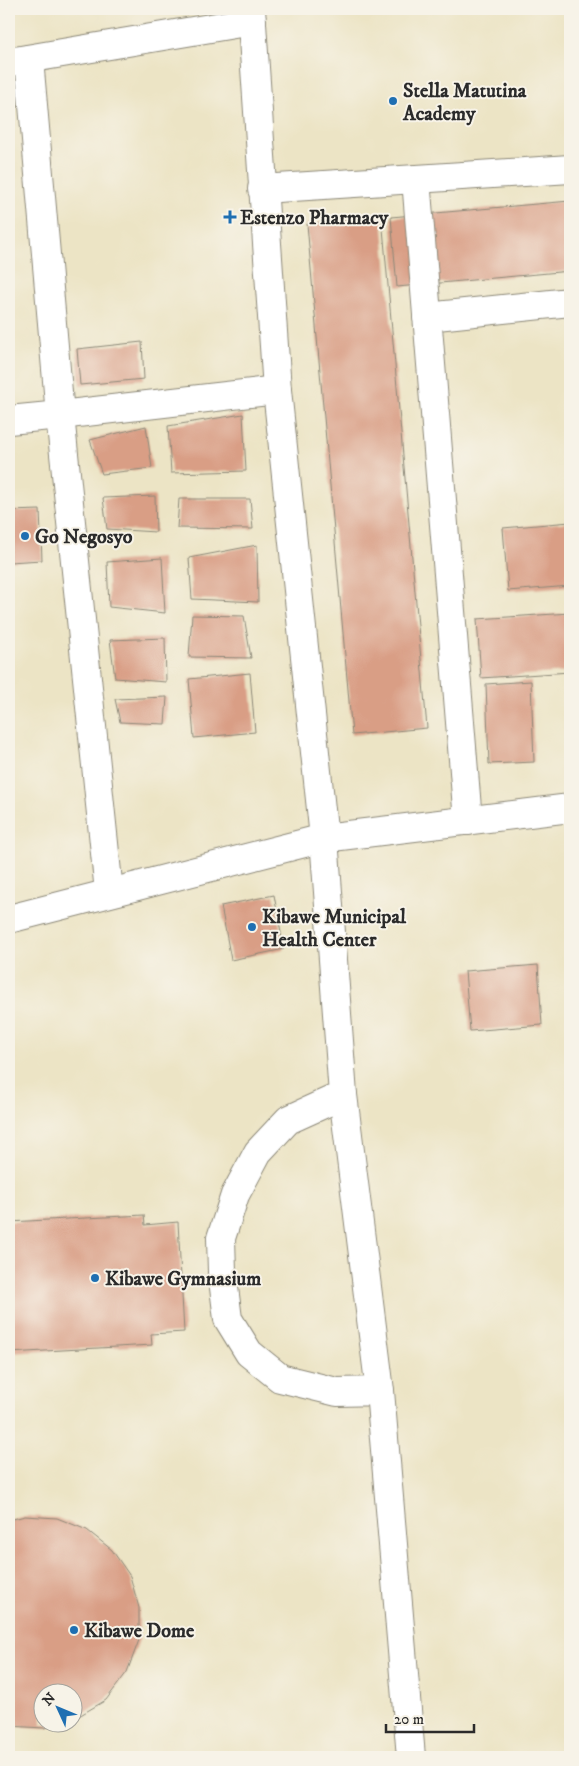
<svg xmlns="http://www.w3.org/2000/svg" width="579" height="1766" font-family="'IM FELL DW Pica',serif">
	<rect width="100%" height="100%" fill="#f7f3e8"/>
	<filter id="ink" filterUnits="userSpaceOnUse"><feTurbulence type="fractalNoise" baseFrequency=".02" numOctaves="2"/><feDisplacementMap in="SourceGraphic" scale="10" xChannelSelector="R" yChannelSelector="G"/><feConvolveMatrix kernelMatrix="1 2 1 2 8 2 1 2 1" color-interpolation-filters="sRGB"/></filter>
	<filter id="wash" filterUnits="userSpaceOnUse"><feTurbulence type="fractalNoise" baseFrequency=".0096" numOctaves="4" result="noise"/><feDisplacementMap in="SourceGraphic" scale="20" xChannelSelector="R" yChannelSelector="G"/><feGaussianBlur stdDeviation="1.12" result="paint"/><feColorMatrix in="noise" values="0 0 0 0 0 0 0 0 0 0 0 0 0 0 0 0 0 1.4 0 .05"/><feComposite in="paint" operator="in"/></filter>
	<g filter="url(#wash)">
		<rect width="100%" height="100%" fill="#ece4c5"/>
		<g id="blocks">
			<!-- building -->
			<g fill="#d99e85">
				<polygon points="570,201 570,271 397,287 391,217"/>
				<polygon points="382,217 427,728 352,735 307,224"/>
				<polygon points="142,342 144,379 80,385 77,349"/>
				<polygon points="243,414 246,471 171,473 168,426"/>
				<polygon points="146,426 152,468 102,474 90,440"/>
				<polygon points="155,496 156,532 107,529 103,498"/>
				<polygon points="179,499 250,499 253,529 177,528"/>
				<polygon points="40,510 42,560 9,562 9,511"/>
				<polygon points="570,522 570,586 508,591 503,528"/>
				<polygon points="257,545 258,602 192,599 189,558"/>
				<polygon points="162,558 165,613 109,607 107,562"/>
				<polygon points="570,613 570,672 481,678 477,619"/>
				<polygon points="192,615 244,616 251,658 189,657"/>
				<polygon points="165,638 166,682 115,678 110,640"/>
				<polygon points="250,673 255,732 194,738 189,679"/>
				<polygon points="531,681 534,762 489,764 486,684"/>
				<polygon points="167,697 165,724 120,722 115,699"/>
				<polygon points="274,895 284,949 231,960 221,906"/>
				<polygon points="538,965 542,1025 470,1031 465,971"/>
				<polygon points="144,1215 145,1225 178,1222 184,1332 151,1334 152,1345 9,1353 9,1222"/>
				<polygon points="25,1516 57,1518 87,1530 112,1550 130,1576 139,1608 139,1640 127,1672 106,1700 72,1720 72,1694 42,1694 42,1724 59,1724 44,1728 9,1726 9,1520"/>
			</g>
		</g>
	</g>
	<g filter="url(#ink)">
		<use href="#blocks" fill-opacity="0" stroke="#8c8878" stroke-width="1"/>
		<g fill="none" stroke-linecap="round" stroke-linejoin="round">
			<defs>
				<g id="minor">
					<polyline points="251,9 277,390 324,838 343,1095 288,1120 258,1152 235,1195 221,1238 222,1272 228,1319 249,1353 280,1378 337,1392 380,1391 411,1757"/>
					<polyline points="29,59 60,415 277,390"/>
					<polyline points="9,62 252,21"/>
					<polyline points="416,179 468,821"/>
					<polyline points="262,189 570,169"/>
					<polyline points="427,317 570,302"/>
					<polyline points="9,420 60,415 109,892"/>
					<polyline points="9,919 324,838 570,808"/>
					<polyline points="343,1095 380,1391"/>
				</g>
			</defs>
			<!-- minor casing -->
			<use href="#minor" stroke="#8c8878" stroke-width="30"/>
			<!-- minor -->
			<use href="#minor" stroke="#fff" stroke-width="28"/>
		</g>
	</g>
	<!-- markers -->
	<g fill="#1f6fb2" stroke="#f7f3e8" stroke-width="2">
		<circle cx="393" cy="101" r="5"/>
		<path d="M227.5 209.5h5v5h5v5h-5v5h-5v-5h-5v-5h5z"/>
		<circle cx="25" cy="536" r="5"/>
		<circle cx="252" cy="927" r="5"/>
		<circle cx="95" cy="1278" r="5"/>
		<circle cx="74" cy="1630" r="5"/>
	</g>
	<g text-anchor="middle" stroke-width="4" stroke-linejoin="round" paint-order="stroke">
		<!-- poi labels -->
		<g font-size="20" font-weight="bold" fill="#2b2b2b" stroke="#f7f3e8" text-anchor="start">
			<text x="403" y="97">Stella Matutina<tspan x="403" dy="23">Academy</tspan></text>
			<text x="240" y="224">Estenzo Pharmacy</text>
			<text x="35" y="543">Go Negosyo</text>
			<text x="262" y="923">Kibawe Municipal<tspan x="262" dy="23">Health Center</tspan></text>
			<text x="105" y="1285">Kibawe Gymnasium</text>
			<text x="84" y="1637">Kibawe Dome</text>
		</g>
	</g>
	<!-- margin -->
	<rect width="579" height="1766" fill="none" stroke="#f7f3e8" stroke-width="30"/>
	<!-- north arrow -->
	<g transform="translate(58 1708) rotate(314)"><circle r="24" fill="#f7f3e8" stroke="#a5a39c"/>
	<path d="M0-4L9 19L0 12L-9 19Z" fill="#1f6fb2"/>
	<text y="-8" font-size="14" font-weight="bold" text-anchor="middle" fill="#2b2b2b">N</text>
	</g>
	<!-- scale -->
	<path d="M386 1724v8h88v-8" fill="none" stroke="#2b2b2b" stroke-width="2.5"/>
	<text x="394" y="1724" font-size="15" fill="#2b2b2b" stroke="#f7f3e8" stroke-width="4" paint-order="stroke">20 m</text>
</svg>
